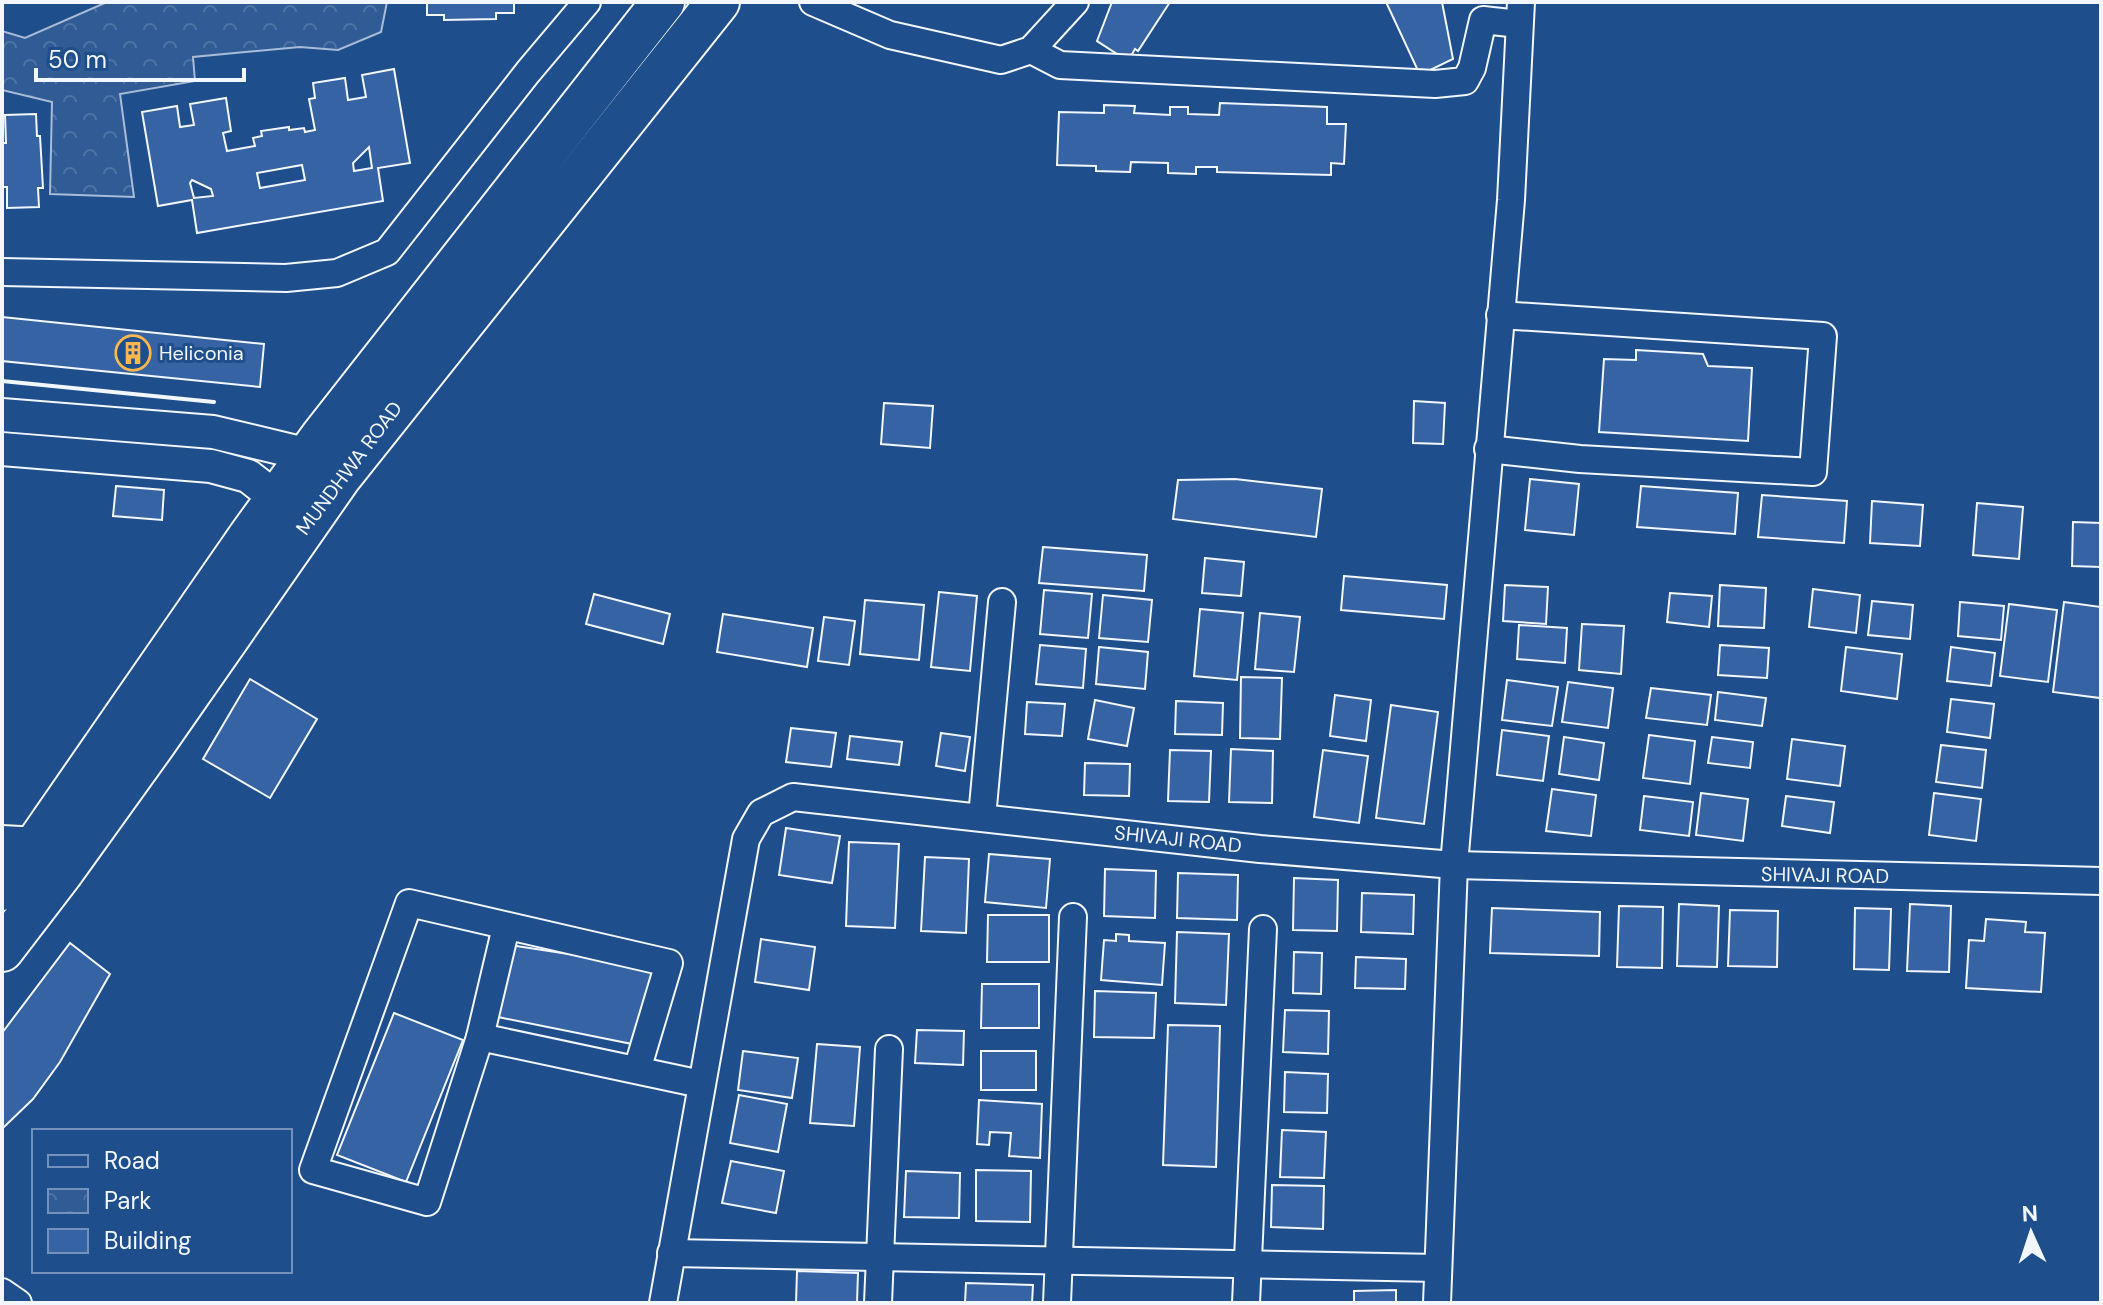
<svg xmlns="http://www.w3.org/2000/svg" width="2103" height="1305" font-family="'DM Sans',sans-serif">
	<defs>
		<pattern id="park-crowns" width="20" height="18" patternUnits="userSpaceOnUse" patternTransform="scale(2)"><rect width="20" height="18" fill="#305b95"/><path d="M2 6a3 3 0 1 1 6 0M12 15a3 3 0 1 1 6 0" fill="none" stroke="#4e73a5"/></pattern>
	</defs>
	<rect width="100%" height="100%" fill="#1f4e8c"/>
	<!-- park -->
	<polygon fill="url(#park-crowns)" stroke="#a8bbd7" stroke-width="2" points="107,2 387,2 381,32 338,50 300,47 193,57 195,81 120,94 134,197 50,194 52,102 2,90 2,31 25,38"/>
	<!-- building -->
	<g fill="#3563a3" stroke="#f2f6ff" stroke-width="2" fill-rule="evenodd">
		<polygon points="427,2 514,2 514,13 496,13 496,19 444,20 444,15 427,15"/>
		<polygon points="1112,2 1170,2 1138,51 1135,49 1128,61 1097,41"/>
		<polygon points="1386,2 1442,2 1453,59 1420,75"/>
		<path d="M394 69 410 163 378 168 383 201 197 233 192 200 158 206 142 112 177 106 180 127 194 125 190 104 226 98 231 131 223 133 227 151 255 146 253 138 262 136 261 131 289 127V130L304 128 305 132 315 130 309 99 315 98 313 83 345 78 348 100 366 97 362 75ZM369 147 372 168 354 171 353 163ZM302 165 305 180 260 188 257 173ZM192 180 211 189 213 196 194 198 190 183Z"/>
		<polygon points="1220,103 1327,107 1327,124 1346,124 1344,164 1331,163 1331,175 1217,172 1217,167 1196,167 1196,174 1168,173 1168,163 1131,162 1130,172 1096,171 1096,166 1057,165 1059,112 1104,113 1104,105 1135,106 1134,113 1170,115 1170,107 1188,107 1188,114 1219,115"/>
		<polygon points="36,114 37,136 40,136 43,188 38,188 39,207 7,208 7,187 2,187 2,143 6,143 5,115"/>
		<polygon points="2,317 264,344 260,387 2,361"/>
		<polygon points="1636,350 1703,354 1708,366 1752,368 1748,441 1599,432 1604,359 1636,360"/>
		<polygon points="1414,401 1445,403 1443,444 1413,443"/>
		<polygon points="884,403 933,406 930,448 881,444"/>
		<polygon points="1235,479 1322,489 1316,537 1173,519 1178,480"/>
		<polygon points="1530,479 1579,484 1574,535 1525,530"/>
		<polygon points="116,486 164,490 162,520 113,516"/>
		<polygon points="1641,486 1738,493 1735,534 1637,527"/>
		<polygon points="1762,495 1847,501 1844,543 1758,537"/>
		<polygon points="1872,501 1923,505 1920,546 1870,543"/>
		<polygon points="1977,503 2023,507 2019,559 1973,555"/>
		<polygon points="2073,522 2101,523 2101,567 2072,566"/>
		<polygon points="1043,547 1147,555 1144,591 1039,583"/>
		<polygon points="1205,558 1244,562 1241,596 1202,593"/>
		<polygon points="1344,576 1447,585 1444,619 1341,610"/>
		<polygon points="1505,585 1548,587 1546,624 1503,621"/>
		<polygon points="1720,585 1766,588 1764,628 1718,626"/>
		<polygon points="1813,589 1860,595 1856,633 1809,627"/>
		<polygon points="1044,590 1092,594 1088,638 1040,634"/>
		<polygon points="939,592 977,596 970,671 931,667"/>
		<polygon points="1670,593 1712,596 1709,627 1667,622"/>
		<polygon points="594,594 670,614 663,644 586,624"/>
		<polygon points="1103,595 1152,600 1148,642 1099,638"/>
		<polygon points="865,600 924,605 919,660 860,654"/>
		<polygon points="1872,601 1913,605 1910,639 1868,635"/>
		<polygon points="1960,602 2004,606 2001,640 1958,636"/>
		<polygon points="2064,602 2101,607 2100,698 2053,692"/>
		<polygon points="2009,604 2057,610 2048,682 2000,676"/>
		<polygon points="1200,609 1243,613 1237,680 1194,676"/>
		<polygon points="1260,613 1300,617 1294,672 1255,669"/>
		<polygon points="723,614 813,628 807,667 717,652"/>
		<polygon points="824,617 855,621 849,665 818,661"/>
		<polygon points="1582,624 1624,626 1621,674 1579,670"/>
		<polygon points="1519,625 1567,628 1565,663 1517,659"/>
		<polygon points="1040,645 1086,649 1083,688 1036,684"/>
		<polygon points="1720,645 1769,648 1767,678 1718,675"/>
		<polygon points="1099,647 1148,652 1145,689 1096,684"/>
		<polygon points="1846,647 1902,654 1897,699 1841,691"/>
		<polygon points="1951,647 1995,653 1991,686 1947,681"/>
		<polygon points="1241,677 1282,678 1280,739 1240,738"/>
		<polygon points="250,679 317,719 270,798 203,759"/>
		<polygon points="1507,680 1558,687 1552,726 1502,720"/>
		<polygon points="1568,682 1613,688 1608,728 1562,722"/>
		<polygon points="1651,688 1711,695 1707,725 1646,718"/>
		<polygon points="1718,692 1766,698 1762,726 1715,720"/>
		<polygon points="1335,695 1371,700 1366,741 1330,736"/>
		<polygon points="1951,699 1994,704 1990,738 1947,732"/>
		<polygon points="1095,700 1134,708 1127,746 1088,739"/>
		<polygon points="1176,701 1223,703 1222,735 1175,734"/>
		<polygon points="1027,702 1065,704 1062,736 1025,734"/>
		<polygon points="1391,705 1438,712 1424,824 1376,818"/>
		<polygon points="791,728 836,733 831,767 786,762"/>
		<polygon points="1502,730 1549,736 1543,781 1497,775"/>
		<polygon points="941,733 970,737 965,771 936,766"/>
		<polygon points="1649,735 1695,741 1690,784 1643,778"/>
		<polygon points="850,736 902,742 899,765 847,759"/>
		<polygon points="1564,737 1604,743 1599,780 1559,774"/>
		<polygon points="1712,737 1753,742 1750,768 1708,763"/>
		<polygon points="1792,739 1845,746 1840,786 1787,779"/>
		<polygon points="1941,745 1986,750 1982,788 1936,782"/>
		<polygon points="1231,749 1273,751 1272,803 1229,802"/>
		<polygon points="1170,750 1211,751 1209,802 1168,801"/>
		<polygon points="1323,750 1368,756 1359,823 1314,817"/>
		<polygon points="1085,763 1130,764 1129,796 1084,795"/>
		<polygon points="1552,789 1596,795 1591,836 1546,831"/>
		<polygon points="1701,793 1748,799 1743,841 1696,835"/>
		<polygon points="1934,793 1981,799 1976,841 1929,835"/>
		<polygon points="1644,796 1693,802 1689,836 1640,830"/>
		<polygon points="1786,796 1834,802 1830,833 1782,826"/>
		<polygon points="786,828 840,836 832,883 779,875"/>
		<polygon points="849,842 899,844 895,928 846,926"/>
		<polygon points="989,854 1050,859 1046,908 985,902"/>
		<polygon points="925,857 969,859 966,933 921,931"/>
		<polygon points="1105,869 1156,871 1155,918 1104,916"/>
		<polygon points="1178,873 1238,875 1237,920 1177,918"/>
		<polygon points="1294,878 1338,880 1337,931 1293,930"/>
		<polygon points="1362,893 1414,895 1413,934 1361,932"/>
		<polygon points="1679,904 1719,906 1717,967 1677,966"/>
		<polygon points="1910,904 1951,906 1949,972 1907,971"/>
		<polygon points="1619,906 1663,907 1662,968 1617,967"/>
		<polygon points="1492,908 1600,912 1599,956 1490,953"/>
		<polygon points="1855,908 1891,909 1889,970 1854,969"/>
		<polygon points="1730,910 1778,911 1777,967 1728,966"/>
		<polygon points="988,915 1049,915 1049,962 987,962"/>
		<polygon points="1986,919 2026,922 2025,932 2045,933 2041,992 1966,988 1969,940 1984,941"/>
		<polygon points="1177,932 1229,934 1226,1005 1175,1003"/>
		<polygon points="1116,934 1129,935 1129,941 1165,943 1162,985 1101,980 1104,940 1116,941"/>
		<polygon points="761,939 815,947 809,990 755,982"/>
		<polygon points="70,943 110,974 60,1062 33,1099 2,1129 2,1033"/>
		<polygon points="510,945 653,967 637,1045 493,1016"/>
		<polygon points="1294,952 1322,953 1321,994 1293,993"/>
		<polygon points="1356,957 1406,959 1405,989 1355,988"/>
		<polygon points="982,984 1039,984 1039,1028 981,1028"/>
		<polygon points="1095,991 1156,993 1154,1038 1094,1037"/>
		<polygon points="1285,1010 1329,1011 1328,1054 1283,1052"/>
		<polygon points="394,1013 463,1040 406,1182 337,1155"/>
		<polygon points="1168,1025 1220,1026 1216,1167 1163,1165"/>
		<polygon points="917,1030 964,1031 963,1065 915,1063"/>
		<polygon points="817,1044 860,1047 854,1126 810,1123"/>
		<polygon points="743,1051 798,1058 792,1098 738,1090"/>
		<rect x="981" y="1051" width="55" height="39"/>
		<polygon points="1285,1072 1328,1074 1327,1113 1284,1112"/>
		<polygon points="739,1095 787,1104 778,1152 730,1143"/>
		<polygon points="979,1100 1042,1104 1040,1158 1009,1156 1011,1133 990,1132 989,1145 977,1144"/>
		<polygon points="1282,1130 1326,1132 1324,1178 1280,1177"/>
		<polygon points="731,1161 784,1171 776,1213 722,1203"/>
		<polygon points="976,1170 1031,1171 1030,1222 976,1221"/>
		<polygon points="906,1171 960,1173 959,1218 904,1217"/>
		<polygon points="1272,1185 1324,1186 1323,1229 1271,1227"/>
		<polygon points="797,1271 858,1273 857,1303 796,1303"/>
		<polygon points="966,1283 1033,1285 1032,1303 965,1303"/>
		<polygon points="1396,1290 1396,1303 1354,1303 1354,1291"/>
	</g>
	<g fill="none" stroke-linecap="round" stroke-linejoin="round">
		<defs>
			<g id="minor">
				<polyline points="813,2 890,35 1001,60 1031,50 1075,2"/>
				<polyline points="1031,50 1060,65 1435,84 1465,81 1472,68 1483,20 1519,24"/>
				<polyline points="2,272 286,278 337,273 387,252 528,72 587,2"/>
				<polyline points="1488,449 1580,459 1813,472 1823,336 1500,315"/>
				<polyline points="982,817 1002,602"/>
				<polyline points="2,839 39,841"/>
				<polyline points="480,1037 506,927"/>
				<polyline points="637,1070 669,963 409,903 313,1170 427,1202 480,1037 701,1084"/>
				<polyline points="671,1253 1438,1268"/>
				<polyline points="2,1292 18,1303"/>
				<polyline points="663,1303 746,839 761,813 793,797 1260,849 1454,865 2101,881"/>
				<polyline points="878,1303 889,1049"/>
				<polyline points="1057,1303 1073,917"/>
				<polyline points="1246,1303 1263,929"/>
				<polyline points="1437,1303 1454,865 1511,200 1521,2"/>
			</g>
			<g id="tertiary">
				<polyline points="2,415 213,432 309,455 324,466"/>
				<polyline points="2,449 211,466 248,476 293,511"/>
			</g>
			<g id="trunk">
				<polyline points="2,889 39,841 250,536 321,438 663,2"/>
				<polyline points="2,950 61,873 153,745 339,478 718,2"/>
			</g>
		</defs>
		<!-- minor casing -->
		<use href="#minor" stroke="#f2f6ff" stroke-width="30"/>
		<!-- tertiary casing -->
		<use href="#tertiary" stroke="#f2f6ff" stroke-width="36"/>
		<!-- trunk casing -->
		<use href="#trunk" stroke="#f2f6ff" stroke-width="46"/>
		<!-- minor -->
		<use href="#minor" stroke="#1f4e8c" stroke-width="26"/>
		<!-- tertiary -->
		<use href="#tertiary" stroke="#1f4e8c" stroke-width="32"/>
		<!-- trunk -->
		<use href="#trunk" stroke="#1f4e8c" stroke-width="42"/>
		<!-- wall -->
		<polyline stroke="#f2f6ff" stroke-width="4" points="2,381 214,402"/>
	</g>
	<!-- icons -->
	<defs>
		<symbol id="building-ring" viewBox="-11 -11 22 22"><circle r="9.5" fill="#1f4e8c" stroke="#ffb74d" stroke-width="1.5"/><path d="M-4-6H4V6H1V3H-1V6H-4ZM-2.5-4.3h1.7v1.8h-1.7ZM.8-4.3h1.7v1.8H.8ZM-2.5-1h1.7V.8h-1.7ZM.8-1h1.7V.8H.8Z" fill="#ffb74d"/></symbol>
	</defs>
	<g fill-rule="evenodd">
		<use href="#building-ring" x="113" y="333" width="40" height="40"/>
	</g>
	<g text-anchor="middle" stroke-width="6" stroke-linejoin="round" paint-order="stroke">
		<!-- poi labels -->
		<g font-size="20" fill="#f2f6ff" stroke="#1f4e8c" text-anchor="start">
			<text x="159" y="360">Heliconia</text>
		</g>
		<!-- street labels -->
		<g font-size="20" fill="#f2f6ff" stroke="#1f4e8c">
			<text transform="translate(349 468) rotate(-53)" y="7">MUNDHWA ROAD</text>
			<text transform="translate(1178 839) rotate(6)" y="7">SHIVAJI ROAD</text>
			<text transform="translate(1825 875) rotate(1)" y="7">SHIVAJI ROAD</text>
		</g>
	</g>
	<!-- border -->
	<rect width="2103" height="1305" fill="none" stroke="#f2f6ff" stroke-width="8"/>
	<!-- legend -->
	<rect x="32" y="1129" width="260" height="144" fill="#1f4e8c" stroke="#7391ba" stroke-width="2"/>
	<rect x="48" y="1155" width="40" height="12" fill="#1f4e8c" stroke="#7391ba" stroke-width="2"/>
	<text x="104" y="1169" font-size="24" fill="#f2f6ff">Road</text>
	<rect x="48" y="1189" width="40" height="24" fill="url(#park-crowns)" stroke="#7391ba" stroke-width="2"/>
	<text x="104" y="1209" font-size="24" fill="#f2f6ff">Park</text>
	<rect x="48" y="1229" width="40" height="24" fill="#3563a3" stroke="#7391ba" stroke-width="2"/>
	<text x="104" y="1249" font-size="24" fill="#f2f6ff">Building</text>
	<!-- north arrow -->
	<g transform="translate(2031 1233) rotate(357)" stroke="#1f4e8c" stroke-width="6" paint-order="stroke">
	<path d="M0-6L14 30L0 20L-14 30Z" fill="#f2f6ff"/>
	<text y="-12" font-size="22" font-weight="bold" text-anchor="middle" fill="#f2f6ff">N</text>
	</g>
	<!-- scale -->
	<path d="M36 68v12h208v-12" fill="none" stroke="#f2f6ff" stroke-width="4"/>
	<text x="48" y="68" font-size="24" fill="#f2f6ff" stroke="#1f4e8c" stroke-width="6" paint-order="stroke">50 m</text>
</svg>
